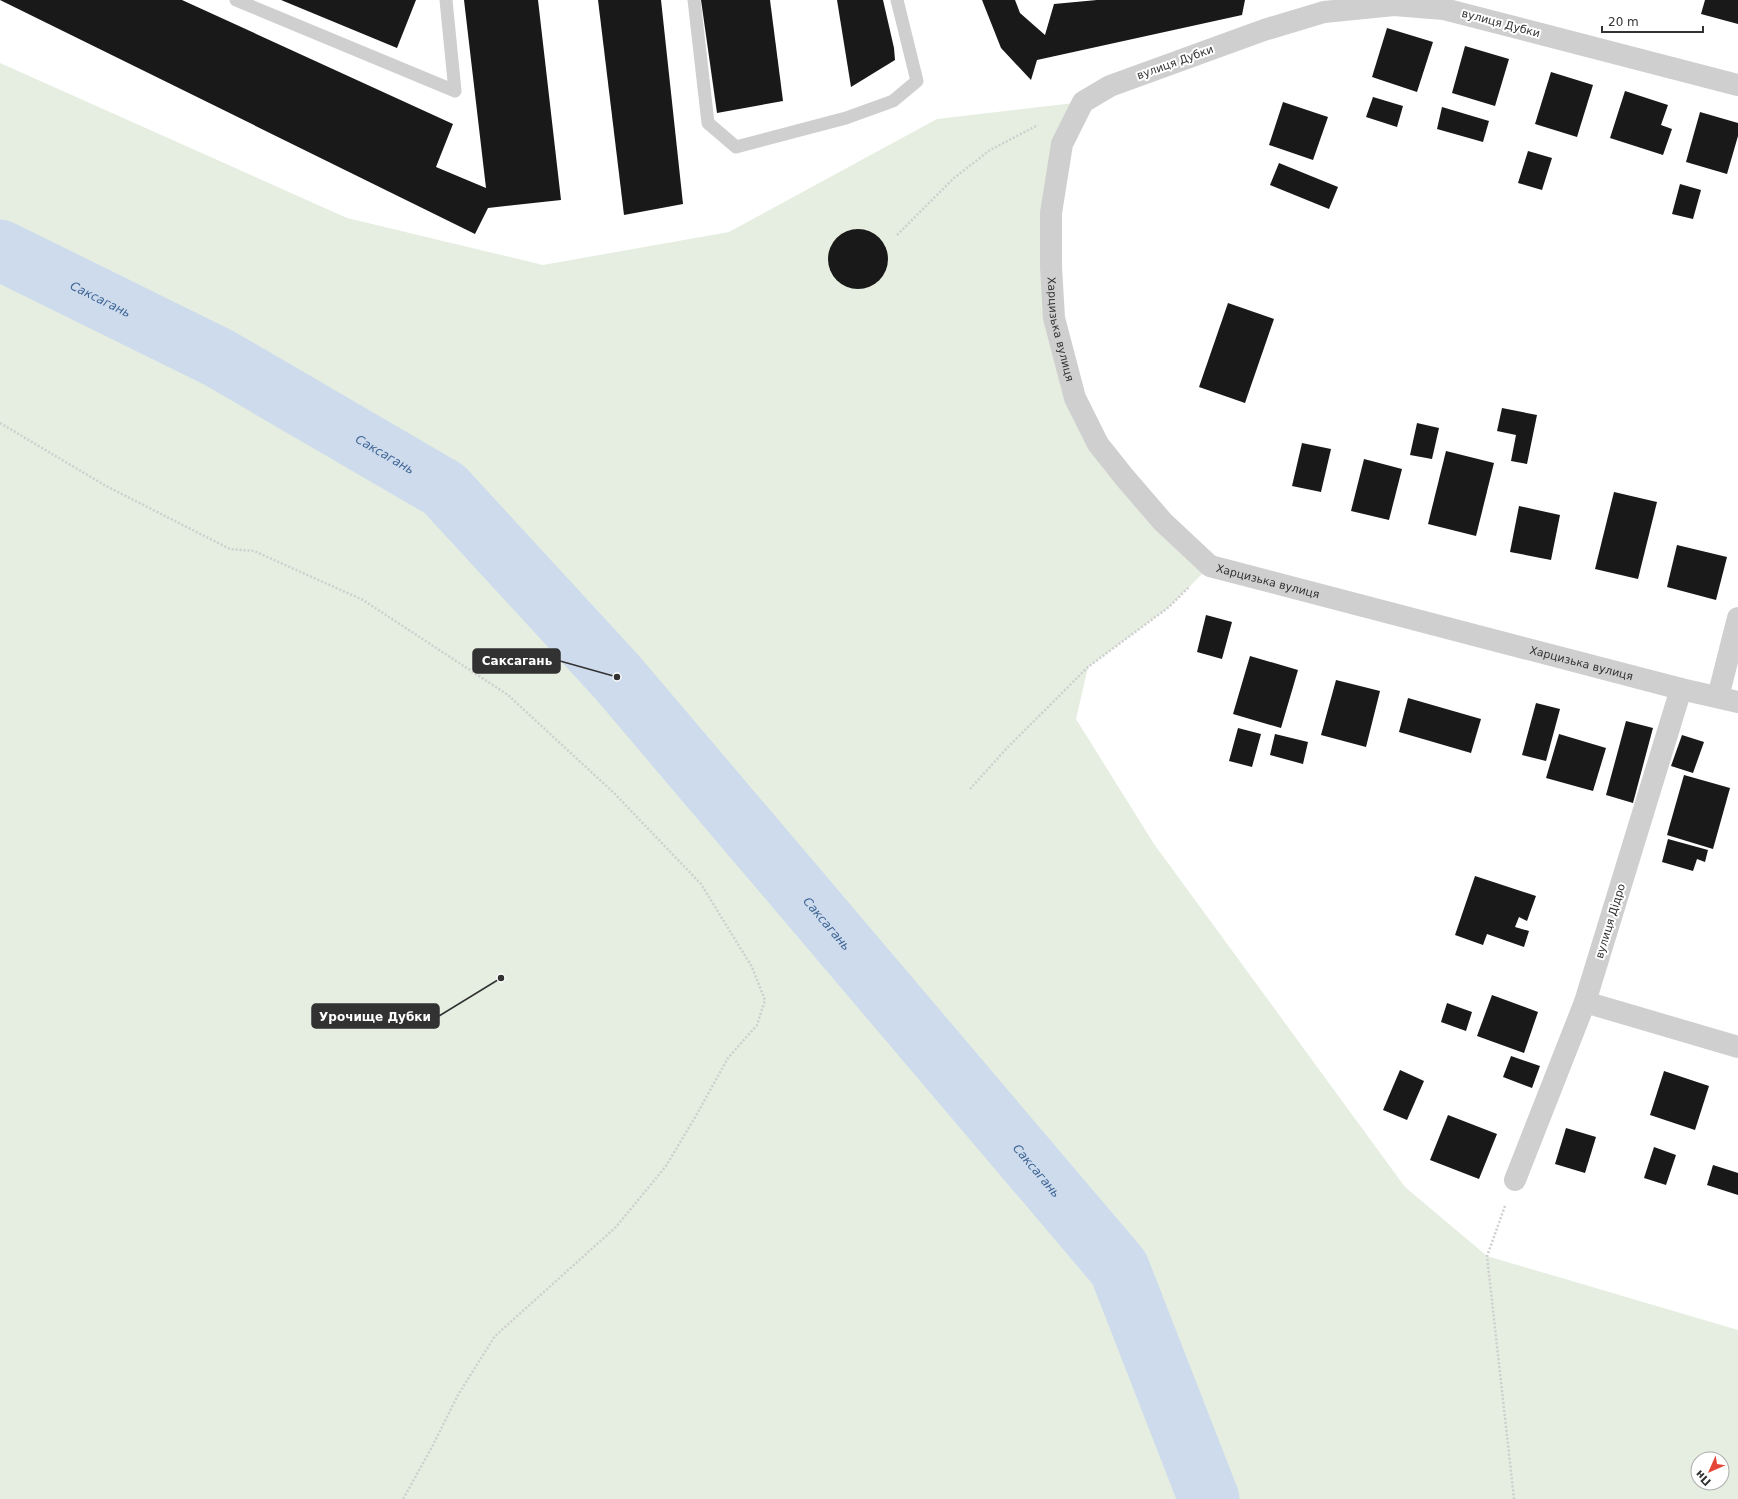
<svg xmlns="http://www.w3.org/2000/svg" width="1738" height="1499" font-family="'DejaVu Sans',sans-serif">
	<rect width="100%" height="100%" fill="#fff"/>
	<!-- green -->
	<path fill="#e5eee0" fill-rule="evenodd" d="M0 63 347 218 543 265 729 232 937 119 1083 102 1062 144 1051 267 1098 444 1210 566 1169 607 1088 667 1076 719 1154 844 1405 1187 1487 1256 1738 1330V1499H0ZM1698 1459H1722V1483H1698Z"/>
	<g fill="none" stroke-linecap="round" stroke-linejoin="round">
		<!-- river -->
		<path stroke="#cddbed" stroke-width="61" id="s1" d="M0 250 219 358 444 489 617 677 1119 1268 1209 1499"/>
	</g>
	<!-- building -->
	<g fill="#191919">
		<polygon points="0,0 182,0 453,124 436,167 486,188 464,0 538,0 561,200 488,208 475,234"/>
		<polygon points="281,0 416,0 397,48"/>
		<polygon points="598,0 661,0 683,204 624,215"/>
		<polygon points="701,0 770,0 783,101 717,113"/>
		<polygon points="837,0 883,0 894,48 895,60 851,87"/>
		<polygon points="982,0 1015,0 1020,13 1045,35 1054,4 1097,0 1245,0 1242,15 1037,60 1031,80 1001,48"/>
		<polygon points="1705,0 1738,0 1738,24 1701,14"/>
		<polygon points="1387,28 1433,42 1417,92 1372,77"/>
		<polygon points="1465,46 1509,59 1495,106 1452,93"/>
		<polygon points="1551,72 1593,85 1577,137 1535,124"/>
		<polygon points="1625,91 1668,105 1661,125 1672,129 1663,155 1610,138"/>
		<polygon points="1373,97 1403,106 1397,127 1366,117"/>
		<polygon points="1283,102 1328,117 1313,160 1269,145"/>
		<polygon points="1442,107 1489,121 1483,142 1437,129"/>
		<polygon points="1700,112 1738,123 1738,136 1727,174 1686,162"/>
		<polygon points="1528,151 1552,158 1542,190 1518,183"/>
		<polygon points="1279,163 1338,187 1329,209 1270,185"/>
		<polygon points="1680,184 1701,190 1693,219 1672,214"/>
		<circle cx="858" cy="259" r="30"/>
		<polygon points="1228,303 1274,319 1245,403 1199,387"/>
		<polygon points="1502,408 1537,415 1527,464 1511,461 1516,435 1497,431"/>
		<polygon points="1417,423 1439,428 1432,459 1410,455"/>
		<polygon points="1302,443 1331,449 1321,492 1292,486"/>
		<polygon points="1446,451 1494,463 1476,536 1428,524"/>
		<polygon points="1364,459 1402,469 1389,520 1351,511"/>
		<polygon points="1614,492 1657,502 1638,579 1595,569"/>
		<polygon points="1519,506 1560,515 1551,560 1510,552"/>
		<polygon points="1677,545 1727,557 1716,600 1667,587"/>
		<polygon points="1206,615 1232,622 1222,659 1197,652"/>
		<polygon points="1250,656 1298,670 1281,728 1233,714"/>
		<polygon points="1336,680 1380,691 1366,747 1321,735"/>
		<polygon points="1408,698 1481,719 1471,753 1399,732"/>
		<polygon points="1536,703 1560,709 1546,761 1522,755"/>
		<polygon points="1626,721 1653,728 1633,803 1606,795"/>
		<polygon points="1238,728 1261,734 1252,767 1229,761"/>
		<polygon points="1275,734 1308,742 1303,764 1270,755"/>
		<polygon points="1559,734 1606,748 1593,791 1546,778"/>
		<polygon points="1682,735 1704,742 1693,773 1671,766"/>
		<polygon points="1684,775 1730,788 1713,849 1667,835"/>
		<polygon points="1668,839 1708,850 1705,862 1697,859 1693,871 1662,862"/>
		<polygon points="1475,876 1536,896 1527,921 1519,917 1515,927 1529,931 1524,947 1487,934 1483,945 1455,935"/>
		<polygon points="1492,995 1538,1012 1524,1053 1477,1036"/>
		<polygon points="1447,1003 1472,1012 1466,1031 1441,1022"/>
		<polygon points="1511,1056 1540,1066 1532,1088 1503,1077"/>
		<polygon points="1400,1070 1424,1081 1407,1120 1383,1110"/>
		<polygon points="1664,1071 1709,1086 1695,1130 1650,1115"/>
		<polygon points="1448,1115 1497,1134 1479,1179 1430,1160"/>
		<polygon points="1566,1128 1596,1137 1585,1173 1555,1164"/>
		<polygon points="1654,1147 1676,1155 1666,1185 1644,1178"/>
		<polygon points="1713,1165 1738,1173 1738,1195 1707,1185"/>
	</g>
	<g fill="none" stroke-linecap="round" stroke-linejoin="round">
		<!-- path -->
		<g stroke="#cfcfcf" stroke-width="2.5" stroke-dasharray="2 2" stroke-linecap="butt">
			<polyline points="897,235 954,178 990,150 1038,125"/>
			<polyline points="0,423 106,486 230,549 254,551 363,600 508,695 614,793 701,884 752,967 765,1000 757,1025 728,1058 697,1114 666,1166 616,1227 495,1336 458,1395 432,1447 403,1499"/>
			<polyline points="970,789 1007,748 1088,667 1169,607 1190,586"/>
			<polyline points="1505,1206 1487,1256 1514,1499"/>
		</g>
		<!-- lane -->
		<g stroke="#cfcfcf" stroke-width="13">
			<polyline points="236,0 455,91 446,0"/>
			<polyline points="694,0 708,123 736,147 846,118 893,101 917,81 897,0"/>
		</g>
		<!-- street -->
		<g stroke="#cfcfcf" stroke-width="22">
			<path id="s2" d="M1738 85 1444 9 1394 5 1324 12 1264 30 1110 86 1083 102 1062 144 1051 213V267L1054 318 1075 398 1098 444 1125 478 1163 522 1210 566 1681 689 1738 702"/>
			<polyline points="1681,689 1585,1002 1738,1047"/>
			<polyline points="1718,697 1738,618"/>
			<polyline points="1515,1180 1585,1002"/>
		</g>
	</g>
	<g text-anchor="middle" stroke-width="4" stroke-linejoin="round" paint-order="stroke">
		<!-- street labels -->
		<g font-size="11" fill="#323232" stroke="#fff">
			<text transform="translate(1501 23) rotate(15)" y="4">вулиця Дубки</text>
			<text transform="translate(1175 62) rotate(-20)" y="4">вулиця Дубки</text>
			<text dy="4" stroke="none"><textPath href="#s2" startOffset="916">Харцизька вулиця</textPath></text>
			<text dy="4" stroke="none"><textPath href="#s2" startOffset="1264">Харцизька вулиця</textPath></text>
			<text dy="4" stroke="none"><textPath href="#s2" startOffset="1588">Харцизька вулиця</textPath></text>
			<text transform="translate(1610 921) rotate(-73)" y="4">вулиця Дідро</text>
		</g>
		<!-- water labels -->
		<g font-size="12" font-style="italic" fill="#3e6595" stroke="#fff">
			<text dy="4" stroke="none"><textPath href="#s1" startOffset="112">Саксагань</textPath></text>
			<text dy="4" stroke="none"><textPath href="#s1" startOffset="436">Саксагань</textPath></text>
			<text dy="4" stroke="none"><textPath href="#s1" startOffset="1084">Саксагань</textPath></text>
			<text dy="4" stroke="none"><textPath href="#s1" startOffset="1408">Саксагань</textPath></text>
		</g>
	</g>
	<!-- callouts -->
	<path fill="none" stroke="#323232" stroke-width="1.5" d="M617 677L560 661M501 978L439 1016"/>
	<g fill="#323232" stroke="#fff" stroke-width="1.5">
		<circle cx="617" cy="677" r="4"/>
		<circle cx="501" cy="978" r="4"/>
	</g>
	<g fill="#323232" stroke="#323232" stroke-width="1.5">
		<rect x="473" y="649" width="87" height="24" rx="4"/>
		<rect x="312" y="1004" width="127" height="24" rx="4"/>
	</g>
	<g font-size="12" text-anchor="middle" font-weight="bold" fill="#fff">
		<text x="517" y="665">Саксагань</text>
		<text x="375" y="1021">Урочище Дубки</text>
	</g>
	<!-- north arrow -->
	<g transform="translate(1710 1471) rotate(225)"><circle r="19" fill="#ffffff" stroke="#adadad"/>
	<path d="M0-3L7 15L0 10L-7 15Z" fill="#e54637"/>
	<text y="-6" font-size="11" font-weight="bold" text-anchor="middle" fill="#323232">Пн</text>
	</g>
	<!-- scale -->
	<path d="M1602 26v6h101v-6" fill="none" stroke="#323232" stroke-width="2"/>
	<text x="1608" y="26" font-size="12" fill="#323232" stroke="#ffffff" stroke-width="3" paint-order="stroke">20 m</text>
</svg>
